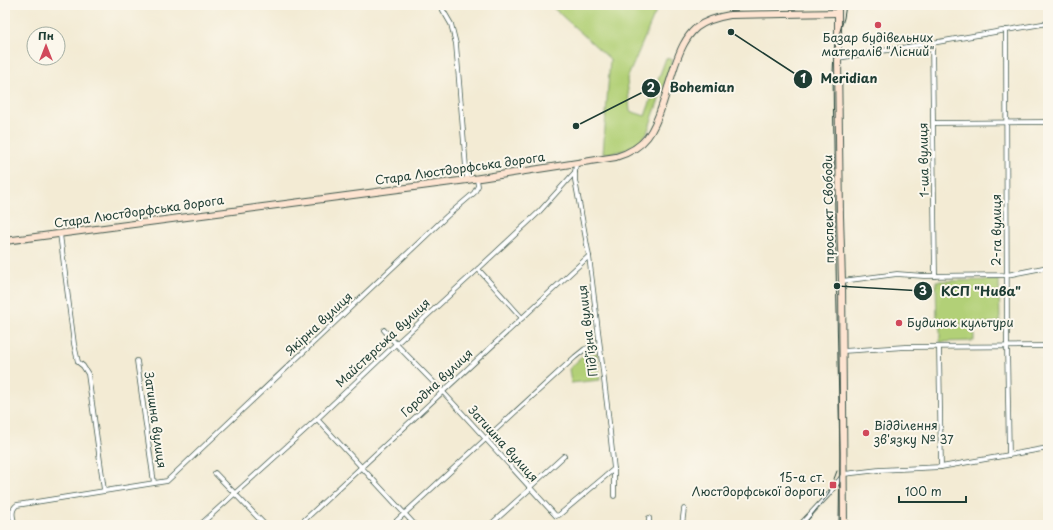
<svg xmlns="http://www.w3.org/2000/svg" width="1053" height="530" font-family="'Playpen Sans',sans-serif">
	<rect width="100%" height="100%" fill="#fbf7ec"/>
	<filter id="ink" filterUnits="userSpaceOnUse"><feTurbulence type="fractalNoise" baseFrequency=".025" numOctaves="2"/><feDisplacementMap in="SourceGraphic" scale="8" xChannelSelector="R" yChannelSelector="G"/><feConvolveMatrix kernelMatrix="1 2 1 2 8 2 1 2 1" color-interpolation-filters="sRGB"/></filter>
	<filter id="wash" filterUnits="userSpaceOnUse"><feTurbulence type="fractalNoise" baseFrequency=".012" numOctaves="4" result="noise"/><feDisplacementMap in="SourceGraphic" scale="16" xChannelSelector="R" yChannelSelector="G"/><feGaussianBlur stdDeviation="0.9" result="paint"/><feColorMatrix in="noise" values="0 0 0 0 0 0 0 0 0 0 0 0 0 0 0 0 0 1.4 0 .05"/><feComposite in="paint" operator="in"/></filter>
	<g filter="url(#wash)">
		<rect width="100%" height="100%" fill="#f3ebd4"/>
		<!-- green -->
		<g fill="#b2d077" stroke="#688656">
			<polygon points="550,5 660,5 656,11 627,79 630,111 645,116 666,58 673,60 647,133 638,143 622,151 603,154 610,59"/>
			<polygon points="999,280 1000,323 937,324 936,281"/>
			<polygon points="974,325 974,341 940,342 940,326"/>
			<polygon points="597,353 600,380 571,383 569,369 584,355"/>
		</g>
	</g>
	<g filter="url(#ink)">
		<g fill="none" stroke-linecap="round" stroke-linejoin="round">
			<defs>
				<g id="street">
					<polyline points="440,5 451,24 456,44 467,180"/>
					<polyline points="1006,30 1007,347 1009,455"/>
					<polyline points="932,43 935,276"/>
					<polyline points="838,58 932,43 1048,23"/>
					<polyline points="934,123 1048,122"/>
					<polyline points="576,164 575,172 575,180 589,256 608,413 614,469 614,496"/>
					<polyline points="60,234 74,344 78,362 83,366 88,374 104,490"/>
					<polyline points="478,269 522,318"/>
					<polyline points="842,281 897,274 924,276 1007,275 1048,267"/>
					<polyline points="384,330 396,344 443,392 556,516 559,515 614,469"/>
					<polyline points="939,347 941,467"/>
					<polyline points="843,351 905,347 1048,346"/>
					<polyline points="137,361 154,483"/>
					<polyline points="317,419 415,525"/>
					<polyline points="215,473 265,525"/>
					<polyline points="529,488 564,456"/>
					<path d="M15 525C13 518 10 510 17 505L167 481 447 216 474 193 478 186 477 179"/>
					<polyline points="200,525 317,419 396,344 478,269 539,212 575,172"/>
					<polyline points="299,525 589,256"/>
					<polyline points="392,525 575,357 585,349 599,344"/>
					<polyline points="490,525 530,489"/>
					<polyline points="649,525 649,518"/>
					<polyline points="682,525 684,509"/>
					<polyline points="800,525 828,495 844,474 879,470 941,467 1048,448"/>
				</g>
				<g id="secondary">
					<polyline points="838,5 838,58 840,216 842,281 844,525"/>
					<path d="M5 241 467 180 616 157C646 148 654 131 663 103 667 90 671 78 675 65 680 51 685 38 696 28 706 20 718 17 730 15L838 13"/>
				</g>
			</defs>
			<!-- street casing -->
			<use href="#street" stroke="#3f574c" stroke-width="5.5"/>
			<!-- secondary casing -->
			<use href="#secondary" stroke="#3f574c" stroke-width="8"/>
			<!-- street -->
			<use href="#street" stroke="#fff" stroke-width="4"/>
			<!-- secondary -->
			<use href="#secondary" stroke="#fde4d1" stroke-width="6"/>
			<!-- tram -->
			<g stroke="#1f3d34" stroke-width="1">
				<polyline points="804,525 828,495 837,471"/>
				<polyline points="839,525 840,453 835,217 833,73 834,51 844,18 846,5"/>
			</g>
		</g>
	</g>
	<!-- markers -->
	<g fill="#d1495b" stroke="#fbf7ec" stroke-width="1.5">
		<circle cx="878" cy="25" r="4"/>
		<circle cx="899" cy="323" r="4"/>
		<circle cx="866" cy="433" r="4"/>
		<rect x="829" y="481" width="8" height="8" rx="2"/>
	</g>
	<g text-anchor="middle" stroke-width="4" stroke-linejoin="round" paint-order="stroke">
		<!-- poi labels -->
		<g font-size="12" fill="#1f3d34" stroke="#fbf7ec" text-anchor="start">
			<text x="878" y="42" text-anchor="middle">Базар будівельних<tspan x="878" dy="14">матералів "Лісний"</tspan></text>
			<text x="907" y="327">Будинок культури</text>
			<text x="874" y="430">Відділення<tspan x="874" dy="14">зв'язку № 37</tspan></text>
			<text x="825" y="482" text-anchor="end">15-а ст.<tspan x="825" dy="14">Люстдорфської дороги</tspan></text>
		</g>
		<!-- street labels -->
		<g font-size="12" fill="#1f3d34" stroke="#fbf7ec">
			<text transform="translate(924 160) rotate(-91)" y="4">1-ша вулиця</text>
			<text transform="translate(460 169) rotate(-8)" y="4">Стара Люстдорфська дорога</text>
			<text transform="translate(829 209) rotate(-91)" y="4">проспект Свободи</text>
			<text transform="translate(139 212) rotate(-8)" y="4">Стара Люстдорфська дорога</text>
			<text transform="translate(997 230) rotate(-90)" y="4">2-га вулиця</text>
			<text transform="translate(319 324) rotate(-43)" y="4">Якірна вулиця</text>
			<text transform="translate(588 331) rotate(-97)" y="4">Підʼїзна вулиця</text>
			<text transform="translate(383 343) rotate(-43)" y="4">Майстерська вулиця</text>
			<text transform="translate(437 383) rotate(-43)" y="4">Городна вулиця</text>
			<text transform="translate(155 420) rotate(82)" y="4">Затишна вулиця</text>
			<text transform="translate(503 444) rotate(48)" y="4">Затишна вулиця</text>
		</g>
	</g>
	<!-- callouts -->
	<path fill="none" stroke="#1f3d34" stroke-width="1.5" d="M731 32L803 79M576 126L651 88M837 286L923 291"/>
	<g fill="#1f3d34" stroke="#fbf7ec" stroke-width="1.5">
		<circle cx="731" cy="32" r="4"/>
		<circle cx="576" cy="126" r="4"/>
		<circle cx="837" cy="286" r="4"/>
		<circle cx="803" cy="79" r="10"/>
		<circle cx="651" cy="88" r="10"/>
		<circle cx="923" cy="291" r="10"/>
	</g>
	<g font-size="12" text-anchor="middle" font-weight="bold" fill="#fff">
		<text x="803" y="83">1</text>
		<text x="651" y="92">2</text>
		<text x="923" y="295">3</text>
	</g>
	<g font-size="13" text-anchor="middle" font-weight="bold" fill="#1f3d34" stroke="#fbf7ec" stroke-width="4" stroke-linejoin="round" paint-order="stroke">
		<text x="849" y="83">Meridian</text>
		<text x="702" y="92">Bohemian</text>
		<text x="981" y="296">КСП "Нива"</text>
	</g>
	<!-- margin -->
	<rect width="1053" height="530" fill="none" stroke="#fbf7ec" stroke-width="20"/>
	<!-- north arrow -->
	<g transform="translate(46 46)"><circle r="19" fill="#fbf7ec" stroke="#a3ada2"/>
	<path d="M0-3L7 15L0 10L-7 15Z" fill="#d1495b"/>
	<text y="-6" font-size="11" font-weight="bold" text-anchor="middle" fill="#1f3d34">Пн</text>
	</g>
	<!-- scale -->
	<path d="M899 496v6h67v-6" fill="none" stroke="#1f3d34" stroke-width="2"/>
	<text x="905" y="496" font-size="12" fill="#1f3d34" stroke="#fbf7ec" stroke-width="3" paint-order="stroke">100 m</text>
</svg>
